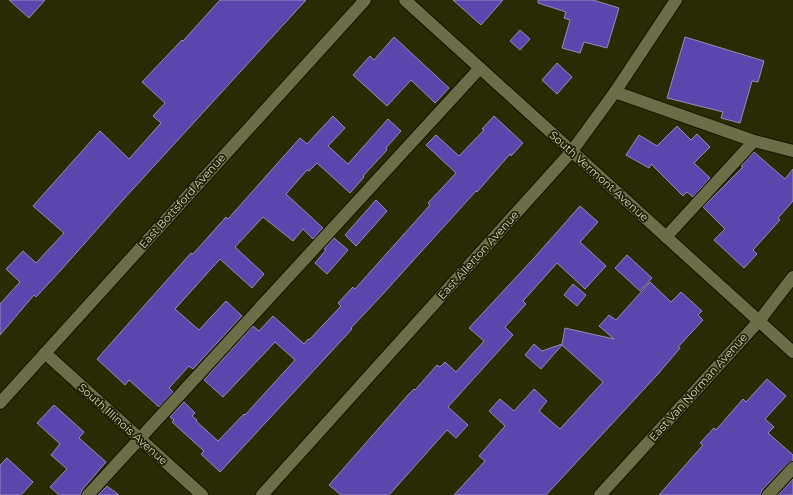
<svg xmlns="http://www.w3.org/2000/svg" width="793" height="495" font-family="Montserrat,sans-serif">
	<rect width="100%" height="100%" fill="#2a2a03"/>
	<!-- building -->
	<g fill="#5c45ac" stroke="#938fb6">
		<polygon points="9,0 45,0 29,18"/>
		<polygon points="220,0 306,0 122,201 61,270 36,297 34,295 0,335 0,304 20,282 6,269 23,251 36,263 64,233 33,206 100,131 129,159 161,123 153,116 165,103 142,82 182,40 183,41"/>
		<polygon points="453,0 503,0 481,25"/>
		<polygon points="538,0 593,0 619,8 607,48 584,42 580,53 562,48 570,20 564,18 566,12 538,3"/>
		<polygon points="520,30 530,39 520,50 510,41"/>
		<polygon points="394,37 449,88 435,103 411,80 387,106 353,75 370,56 374,60"/>
		<polygon points="685,37 764,61 758,82 752,81 740,123 721,118 723,112 667,98"/>
		<polygon points="557,63 572,77 557,94 542,80"/>
		<polygon points="333,116 345,128 328,146 348,164 388,119 401,131 386,148 387,150 363,176 364,177 350,193 317,163 309,171 307,170 286,194 323,228 313,239 303,229 293,241 263,217 235,247 264,274 252,288 220,259 175,309 199,330 226,301 242,316 193,369 189,366 169,388 173,392 159,407 129,380 125,385 97,359 191,253 193,254 226,217 228,219 300,138 307,144"/>
		<polygon points="494,116 523,143 511,156 510,154 477,192 476,191 382,295 351,328 352,329 220,472 201,454 204,451 172,422 174,420 170,417 184,402 195,413 192,416 197,420 196,421 218,441 244,414 245,415 295,360 275,342 223,397 204,380 253,326 259,331 273,316 304,344 308,339 309,340 341,306 338,303 353,287 355,289 430,205 428,203 456,173 426,145 436,135 459,156 484,130 482,129"/>
		<polygon points="677,126 691,140 697,134 710,147 694,163 710,178 693,197 687,192 683,196 651,164 649,168 626,155 639,135 657,146"/>
		<polygon points="754,152 785,179 793,169 793,201 778,218 780,220 753,250 757,254 744,268 714,240 725,229 703,207 743,167 741,166"/>
		<polygon points="376,200 387,211 356,246 345,235"/>
		<polygon points="580,206 598,222 580,242 606,266 585,289 557,263 523,301 526,304 505,327 513,335 448,407 468,425 456,438 447,430 389,495 341,495 329,485 408,395 414,389 415,390 437,365 440,367 445,362 456,372 484,341 469,328 534,258"/>
		<polygon points="334,238 348,250 327,274 315,263 326,250 324,249"/>
		<polygon points="627,255 652,278 640,291 615,268"/>
		<polygon points="650,282 671,302 681,292 702,311 698,315 703,320 678,347 680,348 658,374 609,427 546,495 454,495 485,461 479,456 505,426 489,411 500,399 514,411 534,389 547,401 539,411 560,429 603,382 562,345 541,369 525,355 534,344 542,351 562,344 565,328 614,339 599,326 609,315 616,320"/>
		<polygon points="573,284 586,295 577,306 564,295"/>
		<polygon points="767,379 786,396 765,419 774,427 768,433 793,455 793,461 788,463 762,490 761,495 659,495 703,445 700,443 714,428 716,430 743,399 746,402"/>
		<polygon points="54,405 84,432 79,438 106,462 82,490 81,495 59,495 50,487 67,469 51,455 60,444 37,423"/>
		<polygon points="7,458 33,482 21,495 0,495 0,465"/>
		<polygon points="793,479 793,495 778,495"/>
		<polygon points="107,486 119,495 98,495"/>
	</g>
	<g fill="none" stroke-linecap="round" stroke-linejoin="round">
		<defs>
			<g id="minor">
				<polyline points="405,0 793,352"/>
				<polyline points="615,92 754,141 793,151"/>
				<polyline points="666,237 754,141"/>
				<polyline points="45,353 202,495"/>
				<polyline points="0,403 365,0"/>
				<polyline points="88,495 480,68"/>
				<polyline points="262,495 572,151 615,92 676,0"/>
				<polyline points="600,495 759,321 793,277"/>
				<polyline points="768,495 793,468"/>
			</g>
		</defs>
		<!-- minor casing -->
		<use href="#minor" stroke="#121200" stroke-width="14"/>
		<!-- minor -->
		<use href="#minor" stroke="#6d6d47" stroke-width="12"/>
	</g>
	<g text-anchor="middle" stroke-width="3.5" stroke-linejoin="round" paint-order="stroke">
		<!-- street labels -->
		<g font-size="11" fill="#d8d9c4" stroke="#212000">
			<text transform="translate(599 176) rotate(42)" y="4">South Vermont Avenue</text>
			<text transform="translate(182 201) rotate(-48)" y="4">East Bottsford Avenue</text>
			<text transform="translate(478 255) rotate(-48)" y="4">East Allerton Avenue</text>
			<text transform="translate(698 387) rotate(-48)" y="4">East Van Norman Avenue</text>
			<text transform="translate(123 424) rotate(42)" y="4">South Illinois Avenue</text>
		</g>
	</g>
</svg>
